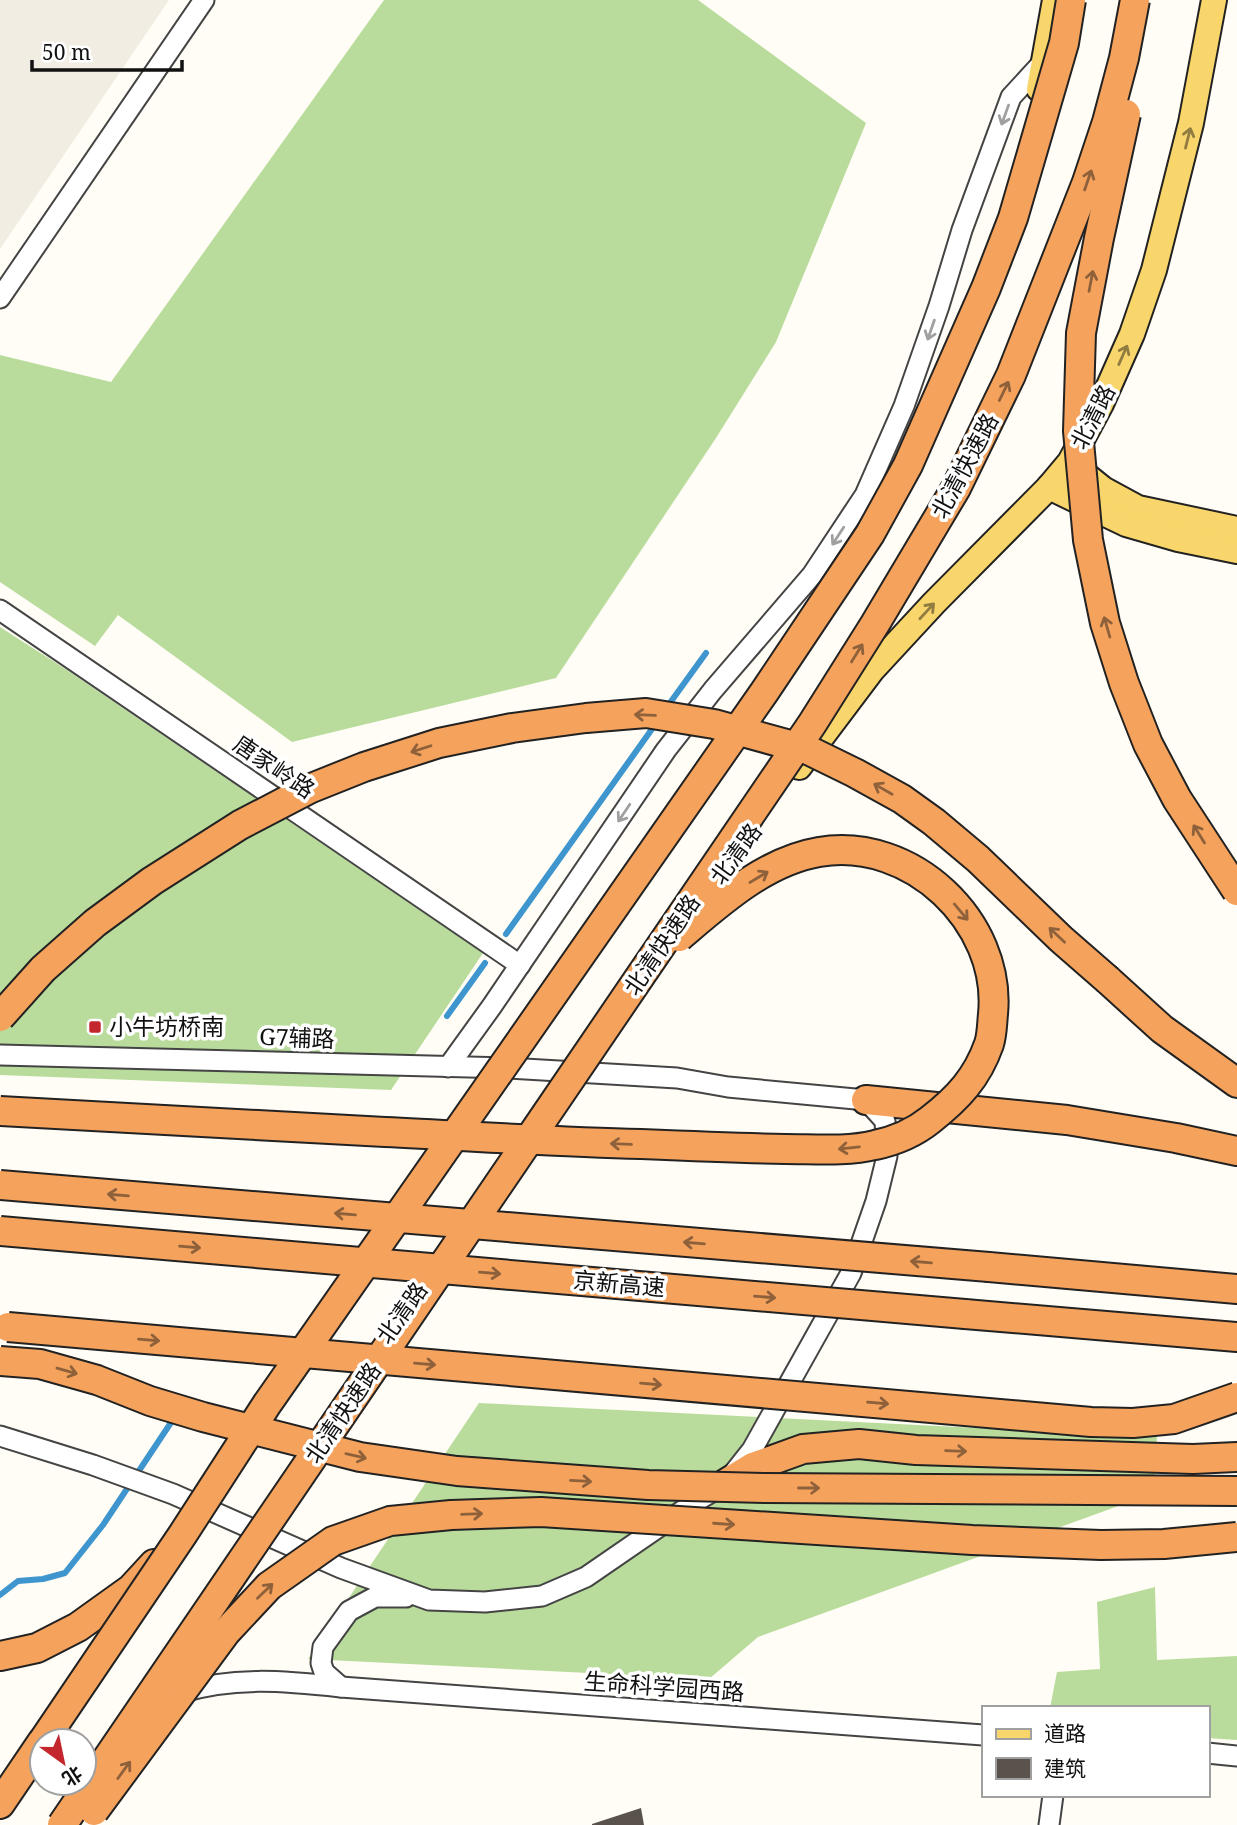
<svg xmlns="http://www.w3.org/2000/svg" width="1237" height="1825" font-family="'Noto Serif','Noto Sans SC',serif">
	<rect width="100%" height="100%" fill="#fffdf5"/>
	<!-- forest -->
	<g fill="#b9dc9c">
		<polygon points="384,0 698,0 866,123 776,342 716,438 556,678 292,742 118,615 95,646 0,582 0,355 111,382"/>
		<polygon points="0,627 67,670 483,953 391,1090 0,1075"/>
		<polygon points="479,1403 1157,1437 1154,1493 758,1637 709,1679 308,1659"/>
		<polygon points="1155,1587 1157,1660 1237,1656 1237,1740 1207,1738 1207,1708 1050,1708 1057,1672 1100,1669 1097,1602"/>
	</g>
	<!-- plaza -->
	<polygon fill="#f1ede2" points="0,0 169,0 0,249"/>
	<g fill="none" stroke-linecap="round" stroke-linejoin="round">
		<!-- stream -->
		<g stroke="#3f96cf" stroke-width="6">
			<polyline points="667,707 706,653"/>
			<polyline points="506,934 657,722"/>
			<polyline points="447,1016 485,963"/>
			<polyline points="0,1595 18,1581 43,1579 65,1573 103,1525 176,1415"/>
		</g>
	</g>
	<!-- building -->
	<polygon fill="#5a524d" points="641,1808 644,1825 592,1825 592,1824"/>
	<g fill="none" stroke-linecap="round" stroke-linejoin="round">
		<defs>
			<g id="minor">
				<polyline points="0,298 204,0"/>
				<polyline points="0,610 520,965"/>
				<polyline points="0,1055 508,1068 677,1078 728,1087 866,1100 885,1121 887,1156 876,1201 851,1273 752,1450 725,1484 698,1500 586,1577 542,1596 485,1602 429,1600 341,1568 173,1494 93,1465 0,1436"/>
				<polyline points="448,1067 492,1006 666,750 713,690 812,575 865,495 904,406 939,306 962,230 1011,97 1045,60"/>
				<polyline points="341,1687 324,1672 321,1663 323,1647 349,1611 375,1597 406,1597"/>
				<path d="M179 1693C233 1676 285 1681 341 1687L983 1735"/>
				<polyline points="1207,1753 1237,1756"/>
				<polyline points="1049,1825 1053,1795"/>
			</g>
			<g id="major">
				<polyline points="1039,89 1055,0"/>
				<polyline points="1072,464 1103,489 1138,508 1237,529"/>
				<polyline points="1049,487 1126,524 1178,539 1237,551"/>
				<polyline points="799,767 872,670 934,603 1049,487 1070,462 1101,404 1132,334 1154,270 1191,123 1214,0"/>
			</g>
			<g id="highway">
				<polyline points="1108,980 1162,1029 1237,1083"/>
				<polyline points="866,1100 1067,1120 1176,1138 1237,1151"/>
				<polyline points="989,1267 1237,1289"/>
				<polyline points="965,1314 1237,1337"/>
				<polyline points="725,1484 753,1467 803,1449 859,1444 916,1450 1193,1459 1237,1457"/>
				<polyline points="0,1656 37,1648 78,1627 131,1589 154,1564"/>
				<polyline points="0,1804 42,1742"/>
			</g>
		</defs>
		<!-- minor casing -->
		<use href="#minor" stroke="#444" stroke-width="23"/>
		<!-- major casing -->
		<use href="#major" stroke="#222" stroke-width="28"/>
		<!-- highway casing -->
		<use href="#highway" stroke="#222" stroke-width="32"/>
		<!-- minor -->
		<use href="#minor" stroke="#fff" stroke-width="19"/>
		<!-- major -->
		<use href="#major" stroke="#f9d66b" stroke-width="24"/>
		<!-- highway -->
		<use href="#highway" stroke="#f5a25d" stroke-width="28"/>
		<defs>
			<g id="highway-bridge">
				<polyline points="1126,114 1099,238 1081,333 1078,431 1088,540 1105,623 1124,683 1148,744 1177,799 1237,891"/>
				<polyline points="0,1017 43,969 95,923 152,881 240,825 309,789 364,767 439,743 512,728 586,718 646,713 714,724 808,750 855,773 902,799 934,822 978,859 1061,939 1108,980"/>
				<path d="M0 1111C128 1118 256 1125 385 1132 470 1136 556 1142 641 1144 689 1146 737 1148 785 1149 814 1149 846 1152 875 1145 894 1141 915 1132 930 1120 958 1098 977 1078 989 1044 992 1035 992 1024 993 1014 1002 922 911 836 819 852 765 861 719 903 679 937"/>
				<polyline points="0,1185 989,1267"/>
				<polyline points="0,1231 965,1314"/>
				<polyline points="8,1327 1091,1422 1133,1423 1174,1419 1237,1397"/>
				<polyline points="0,1361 40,1364 97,1380 150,1401 203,1417 360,1457 457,1471 648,1485 766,1488 1237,1491"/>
				<polyline points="43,1741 183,1534 267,1404 765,691 870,534 908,465 986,288 1013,218 1064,43 1071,0"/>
				<polyline points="94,1811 226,1632 269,1586 333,1541 390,1521 451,1515 541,1512 972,1540 1101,1545 1164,1544 1237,1537"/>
				<polyline points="62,1825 812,724 875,624 956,488 1011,375 1087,182 1107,122 1124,58 1135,0"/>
			</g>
		</defs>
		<!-- highway-bridge casing -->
		<use href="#highway-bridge" stroke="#222" stroke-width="32" stroke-linecap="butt"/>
		<!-- highway-bridge -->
		<use href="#highway-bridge" stroke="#f5a25d" stroke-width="28"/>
	</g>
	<!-- one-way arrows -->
	<defs><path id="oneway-shaft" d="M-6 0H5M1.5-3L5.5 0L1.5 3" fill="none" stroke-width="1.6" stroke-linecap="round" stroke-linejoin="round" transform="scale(1.75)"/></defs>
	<g stroke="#a0a0a0">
		<use href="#oneway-shaft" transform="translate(1005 115) rotate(110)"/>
		<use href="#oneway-shaft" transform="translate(931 330) rotate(109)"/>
		<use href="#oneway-shaft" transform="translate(838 536) rotate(123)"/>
		<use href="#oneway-shaft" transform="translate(624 813) rotate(124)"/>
	</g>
	<g stroke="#917d42">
		<use href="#oneway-shaft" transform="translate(1188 138) rotate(-76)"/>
		<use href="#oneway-shaft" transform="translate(1123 355) rotate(-66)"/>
		<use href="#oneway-shaft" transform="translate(927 611) rotate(-47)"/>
	</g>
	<g stroke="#8e613b">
		<use href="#oneway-shaft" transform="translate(1088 180) rotate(-71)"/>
		<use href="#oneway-shaft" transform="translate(1091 281) rotate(-79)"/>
		<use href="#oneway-shaft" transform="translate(1004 391) rotate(-64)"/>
		<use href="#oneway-shaft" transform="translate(1107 627) rotate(-106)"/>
		<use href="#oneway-shaft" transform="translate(857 653) rotate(-58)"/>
		<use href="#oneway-shaft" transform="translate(645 715) rotate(-178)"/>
		<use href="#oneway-shaft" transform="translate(421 749) rotate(162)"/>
		<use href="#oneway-shaft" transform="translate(883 789) rotate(-150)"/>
		<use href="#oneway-shaft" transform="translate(1199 834) rotate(-122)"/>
		<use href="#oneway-shaft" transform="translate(759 877) rotate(-31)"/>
		<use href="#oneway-shaft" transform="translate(961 912) rotate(50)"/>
		<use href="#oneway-shaft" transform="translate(1057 935) rotate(-137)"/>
		<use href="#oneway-shaft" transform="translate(621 1144) rotate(-178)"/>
		<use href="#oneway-shaft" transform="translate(849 1148) rotate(174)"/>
		<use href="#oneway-shaft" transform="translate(118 1195) rotate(-175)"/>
		<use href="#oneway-shaft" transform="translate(345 1214) rotate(-175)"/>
		<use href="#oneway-shaft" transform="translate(694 1243) rotate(-175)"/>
		<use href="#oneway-shaft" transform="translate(190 1247) rotate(5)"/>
		<use href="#oneway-shaft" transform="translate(921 1262) rotate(-175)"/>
		<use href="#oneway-shaft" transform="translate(490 1273) rotate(5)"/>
		<use href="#oneway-shaft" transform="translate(765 1297) rotate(5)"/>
		<use href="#oneway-shaft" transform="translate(149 1340) rotate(5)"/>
		<use href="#oneway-shaft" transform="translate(425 1364) rotate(5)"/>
		<use href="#oneway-shaft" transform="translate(67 1371) rotate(16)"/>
		<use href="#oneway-shaft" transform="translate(651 1384) rotate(5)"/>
		<use href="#oneway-shaft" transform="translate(878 1403) rotate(5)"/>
		<use href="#oneway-shaft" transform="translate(956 1451) rotate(2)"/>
		<use href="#oneway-shaft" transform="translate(356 1456) rotate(13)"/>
		<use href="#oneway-shaft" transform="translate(581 1481) rotate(3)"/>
		<use href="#oneway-shaft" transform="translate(809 1488)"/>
		<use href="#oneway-shaft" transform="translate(472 1514) rotate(-2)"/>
		<use href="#oneway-shaft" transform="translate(724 1524) rotate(4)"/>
		<use href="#oneway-shaft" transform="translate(265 1591) rotate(-44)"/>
		<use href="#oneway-shaft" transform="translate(124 1770) rotate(-54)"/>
	</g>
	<!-- markers -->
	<rect fill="#c4262e" stroke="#fff" stroke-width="2.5" x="88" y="1020" width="14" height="14" rx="3.5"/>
	<g text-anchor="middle" stroke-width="7" stroke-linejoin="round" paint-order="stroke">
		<!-- street labels -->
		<g font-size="23" fill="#111" stroke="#fff">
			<text transform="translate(1093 417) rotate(-63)" y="8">北清路</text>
			<text transform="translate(965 466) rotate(-62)" y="8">北清快速路</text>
			<text transform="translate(274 767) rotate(34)" y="8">唐家岭路</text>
			<text transform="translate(736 854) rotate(-54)" y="8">北清路</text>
			<text transform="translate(662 945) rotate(-56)" y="8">北清快速路</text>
			<text transform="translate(297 1038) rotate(2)" y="8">G7辅路</text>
			<text transform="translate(619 1284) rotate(5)" y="8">京新高速</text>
			<text transform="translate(402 1313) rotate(-55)" y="8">北清路</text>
			<text transform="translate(343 1413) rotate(-56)" y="8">北清快速路</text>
			<text transform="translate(664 1687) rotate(4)" y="8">生命科学园西路</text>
		</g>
		<!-- poi labels -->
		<g font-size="23" fill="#111" stroke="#fff" text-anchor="start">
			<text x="109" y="1035">小牛坊桥南</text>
		</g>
	</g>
	<!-- legend -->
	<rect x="982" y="1706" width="228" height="91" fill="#ffffff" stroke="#a0a0a0" stroke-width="2"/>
	<rect x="996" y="1729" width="35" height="10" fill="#f9d66b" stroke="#a0a0a0" stroke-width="2"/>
	<text x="1044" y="1741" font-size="21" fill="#111111">道路</text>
	<rect x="996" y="1758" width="35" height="21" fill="#5a524d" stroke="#a0a0a0" stroke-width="2"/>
	<text x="1044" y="1776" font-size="21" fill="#111111">建筑</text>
	<!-- north arrow -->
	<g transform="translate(63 1762) rotate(147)"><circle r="33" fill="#ffffff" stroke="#a0a0a0" stroke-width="2"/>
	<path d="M0-5L12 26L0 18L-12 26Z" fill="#c4262e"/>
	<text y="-10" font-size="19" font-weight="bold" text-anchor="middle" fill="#111111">北</text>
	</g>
	<!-- scale -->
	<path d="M32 60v10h150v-10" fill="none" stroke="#111111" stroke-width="3.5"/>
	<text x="42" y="60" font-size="21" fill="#111111" stroke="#ffffff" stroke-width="5" paint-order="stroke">50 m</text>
</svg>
